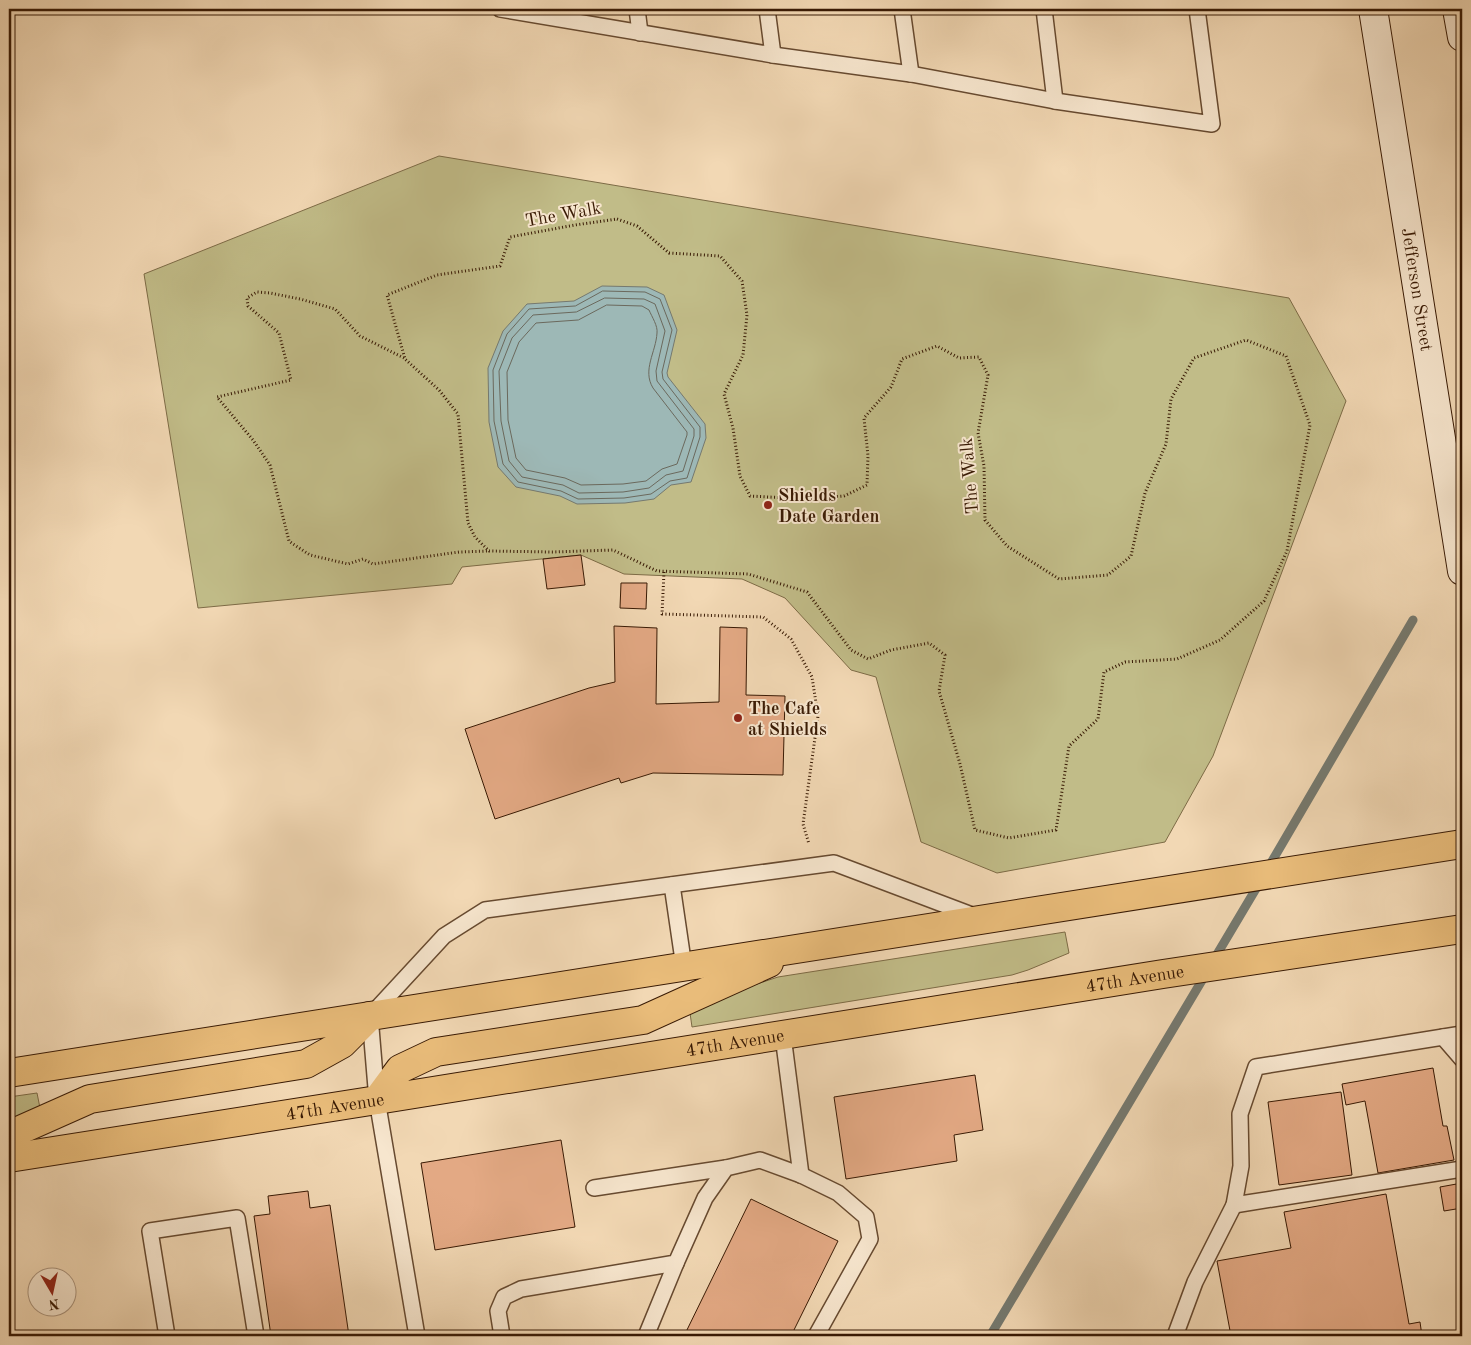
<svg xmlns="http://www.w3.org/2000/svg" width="1471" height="1345" viewBox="0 0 1471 1345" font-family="'Old Standard TT',serif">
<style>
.green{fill:#c1bc88;stroke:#7d6b46}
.water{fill:#9db8b6;stroke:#75796f}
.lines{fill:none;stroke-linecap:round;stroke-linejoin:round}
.shore{stroke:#6b695d;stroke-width:1}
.stream{stroke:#75796f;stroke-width:9}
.building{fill:#e3a984;stroke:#391a04}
.service-casing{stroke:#674a30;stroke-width:18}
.secondary-casing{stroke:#391a04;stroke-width:30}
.primary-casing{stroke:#391a04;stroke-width:30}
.path{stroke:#391a04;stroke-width:3;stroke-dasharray:1 2.5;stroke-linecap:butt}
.service{stroke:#f7e6ce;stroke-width:15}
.secondary{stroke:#f7e6ce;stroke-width:28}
.primary{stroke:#e9bc7a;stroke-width:28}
.poi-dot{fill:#8f2418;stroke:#f7e6ce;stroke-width:2}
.labels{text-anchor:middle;stroke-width:4;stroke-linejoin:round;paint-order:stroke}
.street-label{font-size:18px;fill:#391a04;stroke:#f7e6ce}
.poi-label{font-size:18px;font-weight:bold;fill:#391a04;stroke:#f7e6ce;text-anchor:start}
</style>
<rect width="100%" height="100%" fill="#f2d8b4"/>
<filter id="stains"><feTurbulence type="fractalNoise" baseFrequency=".004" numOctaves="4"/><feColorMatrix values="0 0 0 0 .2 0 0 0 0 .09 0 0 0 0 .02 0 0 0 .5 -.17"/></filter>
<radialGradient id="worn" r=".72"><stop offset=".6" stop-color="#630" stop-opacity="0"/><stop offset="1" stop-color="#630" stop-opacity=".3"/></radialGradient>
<!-- green -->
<g class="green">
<polygon points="439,156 1289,298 1346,401 1213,756 1165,842 997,873 921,842 876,677 851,670 785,598 742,579 624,574 581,555 462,567 452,584 198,608 144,274"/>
<polygon points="1065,932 1069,953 1028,970 1012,975 692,1027 690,1013 748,987 778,977"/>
<polygon points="37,1093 40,1108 9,1121 9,1097"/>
</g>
<!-- water -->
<polygon class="water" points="602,286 647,287 664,295 677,330 667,373 668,377 705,424 706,438 691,482 671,485 654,499 625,503 577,504 560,496 516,487 498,467 489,422 488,368 503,331 527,304 574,301"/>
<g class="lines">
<!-- shore -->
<g class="shore">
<polygon points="603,291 645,292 660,299 672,330 662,372 663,379 700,427 700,437 687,478 670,481 651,494 624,498 578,499 561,491 518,482 503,464 494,421 493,370 507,334 529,309 575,306"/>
<polygon points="605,298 644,299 655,304 665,331 656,371 657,381 694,429 694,436 683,471 666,475 649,488 623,492 579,493 563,485 522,477 509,461 501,421 499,371 512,338 533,315 576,312"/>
<path d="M607,305L642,306L649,310C652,317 658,326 657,333C656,352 642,370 653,388L687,432V435L677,464L662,469L646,481L623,484L581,485L565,478L526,470L516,458L508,420L507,372L519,342L536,323L578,320Z"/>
</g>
<!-- stream -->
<g class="stream">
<polyline points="1268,868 1413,620"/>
<polyline points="1213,961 1260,882"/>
<polyline points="990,1336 1207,972"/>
</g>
</g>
<!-- building -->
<g class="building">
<polygon points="581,555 585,585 547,589 543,559"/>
<polygon points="621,583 647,583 646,609 620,608"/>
<polygon points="614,626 657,628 656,704 719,702 720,627 747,628 746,695 785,696 783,775 653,773 621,783 619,778 495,819 465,729 589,688 615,682"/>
<polygon points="1433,1068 1443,1126 1447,1126 1454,1160 1378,1173 1365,1101 1346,1105 1342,1084"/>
<polygon points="975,1075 983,1130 954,1135 957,1161 846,1179 834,1097"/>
<polygon points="1341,1092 1352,1175 1279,1185 1268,1102"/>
<polygon points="561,1140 575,1227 435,1250 421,1163"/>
<polygon points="1462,1183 1462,1208 1444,1211 1440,1187"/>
<polygon points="308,1191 310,1208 330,1205 349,1336 271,1336 254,1216 270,1214 268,1196"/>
<polygon points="1386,1194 1409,1324 1420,1322 1422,1336 1231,1336 1217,1261 1291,1248 1284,1212"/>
<polygon points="751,1199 838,1241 791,1336 684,1336"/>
</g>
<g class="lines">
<defs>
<g id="service">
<polyline points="500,9 773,55 911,74 1055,101 1212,124 1197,9"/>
<polyline points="637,9 640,33"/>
<polyline points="767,9 773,55"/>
<polyline points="902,9 911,74"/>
<polyline points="1044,9 1055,101"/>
<polyline points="672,885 684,967"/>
<polyline points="783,1036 801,1175"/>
<polyline points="1443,1037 1462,1059"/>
<polyline points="594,1188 726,1168"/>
<polyline points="1234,1205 1462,1169"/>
<polyline points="167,1336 150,1231 237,1218 256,1336"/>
<polyline points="417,1336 377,1100 370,1016 444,936 485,910 834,863 977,917"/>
<polyline points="502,1336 498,1311 504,1297 521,1289 676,1263 705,1198 726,1168 760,1160 801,1175 838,1193 866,1217 870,1239 816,1336"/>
<polyline points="646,1336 676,1263"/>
<polyline points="1175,1336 1195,1282 1234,1205 1241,1166 1240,1114 1256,1067 1462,1034"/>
</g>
<g id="secondary">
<path id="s1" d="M1373,9L1462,571"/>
<polyline points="1457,9 1462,37"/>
</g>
<g id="primary">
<polyline points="9,1073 1462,844"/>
<polyline points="377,1100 400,1069 436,1052 643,1020 769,963"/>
<polyline points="9,1135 90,1099 306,1064 342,1044 370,1016"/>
<path id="s2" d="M9,1158L377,1100L1163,974L1462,929"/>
</g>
</defs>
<!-- service casing -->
<use href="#service" class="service-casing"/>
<!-- secondary casing -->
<use href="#secondary" class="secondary-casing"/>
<!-- primary casing -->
<use href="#primary" class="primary-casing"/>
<!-- path -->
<g class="path">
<polygon points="617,219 637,226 669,253 720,256 742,281 747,315 743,355 724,394 733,428 740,476 750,496 807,499 844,496 867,485 868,456 864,418 891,387 902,359 937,346 959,358 979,357 988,375 978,433 984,466 985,520 1007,546 1059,579 1108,575 1131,556 1145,493 1166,444 1171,399 1194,358 1246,340 1286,356 1310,425 1287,551 1264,601 1220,640 1177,659 1125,662 1104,672 1098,719 1069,746 1056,830 1009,838 975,830 960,764 939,691 945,655 929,643 891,650 868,659 851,650 807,592 748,574 657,571 613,550 552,552 489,551 475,537 468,523 458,414 439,390 405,359 387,295 437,275 500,266 510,237 575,225"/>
<polyline points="404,358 360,336 335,309 300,299 270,293 257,292 247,298 248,306 279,333 291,380 217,397 253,440 270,465 289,541 293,544 310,555 348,564 363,559 373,564 459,552 489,551"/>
<polyline points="664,572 662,614 763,617 791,639 812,677 818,716 803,824 809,844"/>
</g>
<!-- service -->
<use href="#service" class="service"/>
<!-- secondary -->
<use href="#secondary" class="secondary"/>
<!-- primary -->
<use href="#primary" class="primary"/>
</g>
<!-- markers -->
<g class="poi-dot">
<circle cx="768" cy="505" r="5"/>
<circle cx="738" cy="718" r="5"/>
</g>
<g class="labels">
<!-- street labels -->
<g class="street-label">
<text transform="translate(563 214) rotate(-10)" y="6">The Walk</text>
<text dy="6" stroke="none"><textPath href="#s1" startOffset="284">Jefferson Street</textPath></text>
<text transform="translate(969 476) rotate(-95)" y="6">The Walk</text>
<text dy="6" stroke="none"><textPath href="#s2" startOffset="1140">47th Avenue</textPath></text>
<text dy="6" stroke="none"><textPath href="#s2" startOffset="735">47th Avenue</textPath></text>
<text dy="6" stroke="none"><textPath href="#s2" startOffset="330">47th Avenue</textPath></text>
</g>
<!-- poi labels -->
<g class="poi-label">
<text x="778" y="501">Shields<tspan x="778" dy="21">Date Garden</tspan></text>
<text x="748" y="714">The Cafe<tspan x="748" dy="21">at Shields</tspan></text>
</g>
</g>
<!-- margin -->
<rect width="1471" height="1345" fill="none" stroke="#f2d8b4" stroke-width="30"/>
<rect x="10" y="10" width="1451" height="1325" fill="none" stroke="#391a04" stroke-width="2.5"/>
<rect x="15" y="15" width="1441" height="1315" fill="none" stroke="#391a04"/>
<!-- north arrow -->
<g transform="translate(52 1292) rotate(171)"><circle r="24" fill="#f7e6ce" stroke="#ab947d"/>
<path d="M0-4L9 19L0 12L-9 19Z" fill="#8f2418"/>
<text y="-8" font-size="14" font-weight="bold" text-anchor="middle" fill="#391a04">N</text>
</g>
<rect width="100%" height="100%" filter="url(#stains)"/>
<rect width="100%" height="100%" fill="url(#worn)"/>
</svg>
